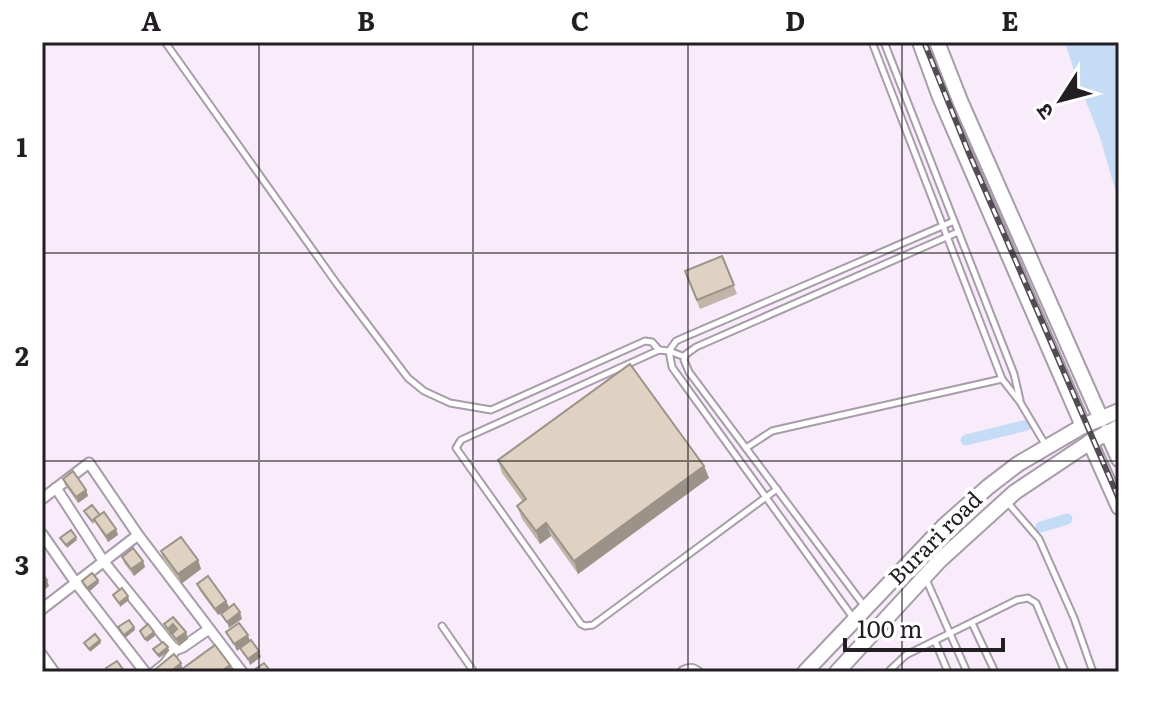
<svg xmlns="http://www.w3.org/2000/svg" width="1161" height="714" viewBox="0 0 1161 714" font-family="Literata,'Noto Sans Devanagari',serif">
<style>
.water{fill:#c4dcf6}
.lines{fill:none;stroke-linecap:round;stroke-linejoin:round}
.canal{stroke:#c4dcf6;stroke-width:11}
.lane-casing{stroke:#a89cab;stroke-width:9}
.street-casing{stroke:#a89cab;stroke-width:13}
.secondary-casing{stroke:#a89cab;stroke-width:18}
.lane{stroke:#fff;stroke-width:5}
.street{stroke:#fff;stroke-width:9}
.secondary{stroke:#fff;stroke-width:14}
.rail-casing{stroke:#524c53;stroke-width:6}
.rail{stroke:#fff;stroke-width:3;stroke-dasharray:9;stroke-linecap:butt}
.wall{fill:#c0b5a8}
.shaded-wall{fill:#9c9388}
.building{fill:#dfd2c3;stroke:#9c9388;stroke-width:2}
.grid{fill:none;stroke:#221e23;stroke-width:2;stroke-opacity:0.55}
.labels{text-anchor:middle;stroke-width:8;stroke-linejoin:round;paint-order:stroke}
.street-label{font-size:22px;fill:#221e23;stroke:#fff}
.neatline{fill:none;stroke:#221e23;stroke-width:3}
.grid-label{font-size:26px;text-anchor:middle;font-weight:bold;fill:#221e23}
</style>
<rect width="100%" height="100%" fill="#f8ecfb"/>
<!-- water -->
<polygon class="water" points="1065,42 1119,42 1119,203 1099,134 1076,77"/>
<g class="lines">
<!-- canal -->
<g class="canal">
<polyline points="966,440 1027,425"/>
<polyline points="1041,527 1067,519"/>
</g>
<defs>
<g id="lane">
<polyline points="165,42 337,284 408,378 424,391 450,403 491,410 645,341 652,342 659,350"/>
<polyline points="872,42 1002,379 1020,402 1045,444"/>
<polyline points="884,42 1014,374 1020,400"/>
<polyline points="685,357 669,351 659,350 461,440 456,448 581,624 585,626 593,625 777,489"/>
<polyline points="746,448 772,431 785,428 1002,379"/>
<polyline points="1008,503 1039,539 1074,618 1093,672"/>
<polyline points="925,577 967,672"/>
<polyline points="865,607 689,372 684,360 685,355 696,347 958,232"/>
<polyline points="854,619 679,377 672,367 669,351 676,341 685,337 954,221"/>
<polyline points="972,623 995,672"/>
<polyline points="442,626 474,672"/>
<polyline points="935,641 948,672"/>
<path d="M682,670C689,666 694,666 700,672"/>
<polyline points="890,672 890,670 906,655 1017,600 1028,598 1036,603 1065,672"/>
</g>
<g id="street">
<polyline points="56,488 104,562 175,650"/>
<polyline points="42,499 89,463 138,535 242,672"/>
<polyline points="42,534 76,583 145,672"/>
<polyline points="42,609 138,535"/>
<polyline points="42,655 54,672"/>
<polyline points="155,672 165,664 175,650 183,647 209,629"/>
</g>
<g id="secondary">
<polyline points="920,42 940,97 1083,426"/>
<polyline points="937,42 961,103 1101,419"/>
<polyline points="1107,432 1119,459"/>
<polyline points="1090,442 1119,507"/>
<polyline points="805,672 944,526 988,487 1018,464 1083,426 1119,411"/>
<polyline points="837,672 940,560 1015,492 1090,442 1119,427"/>
</g>
</defs>
<!-- lane casing -->
<use href="#lane" class="lane-casing"/>
<!-- street casing -->
<use href="#street" class="street-casing"/>
<!-- secondary casing -->
<use href="#secondary" class="secondary-casing"/>
<!-- lane -->
<use href="#lane" class="lane"/>
<!-- street -->
<use href="#street" class="street"/>
<!-- secondary -->
<use href="#secondary" class="secondary"/>
<defs>
<polyline id="rail" points="924,42 968,151 1119,499"/>
</defs>
<!-- rail casing -->
<use href="#rail" class="rail-casing"/>
<!-- rail -->
<use href="#rail" class="rail"/>
</g>
<!-- wall -->
<g class="wall">
<polygon points="722,256 737,294 700,309 685,271"/>
<polygon points="498,460 704,466 709,478 578,574 551,536 540,544 522,519 517,506 523,502 502,473"/>
<polygon points="63,479 86,490 88,496 78,503 65,485"/>
<polygon points="84,511 100,516 118,535 108,542 95,522 93,524"/>
<polygon points="161,551 198,560 201,569 181,584 164,561"/>
<polygon points="122,557 143,561 145,567 134,576 124,563"/>
<polygon points="197,584 226,601 229,607 218,615 200,591"/>
<polygon points="173,617 188,639 179,646 174,640 172,634 170,635 166,630 164,624"/>
</g>
<!-- shaded-wall -->
<g class="shaded-wall">
<polygon points="704,466 709,478 578,574 574,561"/>
<polygon points="86,490 88,496 78,503 76,497"/>
<polygon points="546,523 551,536 540,544 536,531"/>
<polygon points="116,529 118,535 108,542 106,536"/>
<polygon points="76,537 77,540 67,548 66,545"/>
<polygon points="198,560 201,569 181,584 178,574"/>
<polygon points="143,561 145,567 134,576 131,569"/>
<polygon points="47,580 49,586 42,592 42,583"/>
<polygon points="98,580 99,583 89,592 87,588"/>
<polygon points="128,596 129,600 120,607 119,603"/>
<polygon points="226,601 229,607 218,615 215,609"/>
<polygon points="240,612 242,619 229,628 227,622"/>
<polygon points="173,624 176,631 170,635 168,629"/>
<polygon points="134,627 135,630 125,638 124,635"/>
<polygon points="154,632 155,636 147,642 145,639"/>
<polygon points="186,632 188,639 179,646 176,639"/>
<polygon points="248,635 250,641 237,651 234,644"/>
<polygon points="100,640 101,643 90,652 89,649"/>
<polygon points="168,647 169,651 159,658 158,655"/>
<polygon points="259,651 261,657 250,665 248,659"/>
<polygon points="181,663 183,670 180,672 170,672"/>
<polygon points="230,665 232,672 220,672"/>
</g>
<!-- building -->
<g class="building">
<polygon points="722,256 734,285 697,300 685,271"/>
<polygon points="630,364 704,466 574,561 546,523 536,531 517,506 526,499 498,460"/>
<polygon points="73,471 86,490 76,497 63,479"/>
<polygon points="92,505 100,515 92,521 84,511"/>
<polygon points="104,512 116,529 106,536 94,519"/>
<polygon points="71,530 76,537 66,545 60,538"/>
<polygon points="181,537 198,560 178,574 161,551"/>
<polygon points="133,548 143,561 131,569 122,557"/>
<polygon points="92,573 98,580 87,588 82,581"/>
<polygon points="42,574 47,580 42,583"/>
<polygon points="208,576 226,601 215,609 197,584"/>
<polygon points="122,588 128,596 119,603 113,595"/>
<polygon points="234,604 240,612 227,622 221,614"/>
<polygon points="173,617 186,632 176,639 172,634 177,629 173,624 168,629 164,624"/>
<polygon points="129,620 134,627 124,635 118,627"/>
<polygon points="239,623 248,635 234,644 226,632"/>
<polygon points="148,624 154,632 145,639 140,631"/>
<polygon points="95,634 100,640 89,649 84,643"/>
<polygon points="251,640 259,651 248,659 240,648"/>
<polygon points="163,642 168,647 158,655 153,649"/>
<polygon points="215,645 230,665 220,672 178,672"/>
<polygon points="174,654 181,663 170,672 154,672 153,671"/>
<polygon points="117,661 125,672 109,672 106,668"/>
<polygon points="264,663 271,672 255,672 254,670"/>
</g>
<!-- grid -->
<path class="grid" d="M259,42V672M473,42V672M688,42V672M902,42V672M42,253H1119M42,461H1119"/>
<g class="labels">
<!-- street labels -->
<g class="street-label">
<text transform="translate(935 538) rotate(-45)" y="8">Burari road</text>
</g>
</g>
<!-- border -->
<rect width="1161" height="714" fill="none" stroke="#ffffff" stroke-width="88"/>
<!-- north arrow -->
<g transform="translate(1061 100) rotate(234)" stroke="#ffffff" stroke-width="6" paint-order="stroke">
<path d="M0-6L14 30L0 20L-14 30Z" fill="#221e23"/>
<text y="-12" font-size="22" font-weight="bold" text-anchor="middle" fill="#221e23">उ</text>
</g>
<!-- scale -->
<path d="M845 638v12h158v-12" fill="none" stroke="#221e23" stroke-width="4"/>
<text x="857" y="638" font-size="24" fill="#221e23" stroke="#ffffff" stroke-width="6" paint-order="stroke">100 m</text>
<rect x="44" y="44" width="1073" height="626" class="neatline"/>
<g class="grid-label">
<text x="151" y="31">A</text>
<text x="366" y="31">B</text>
<text x="580" y="31">C</text>
<text x="795" y="31">D</text>
<text x="1010" y="31">E</text>
<text x="22" y="157">1</text>
<text x="22" y="366">2</text>
<text x="22" y="575">3</text>
</g>
</svg>
